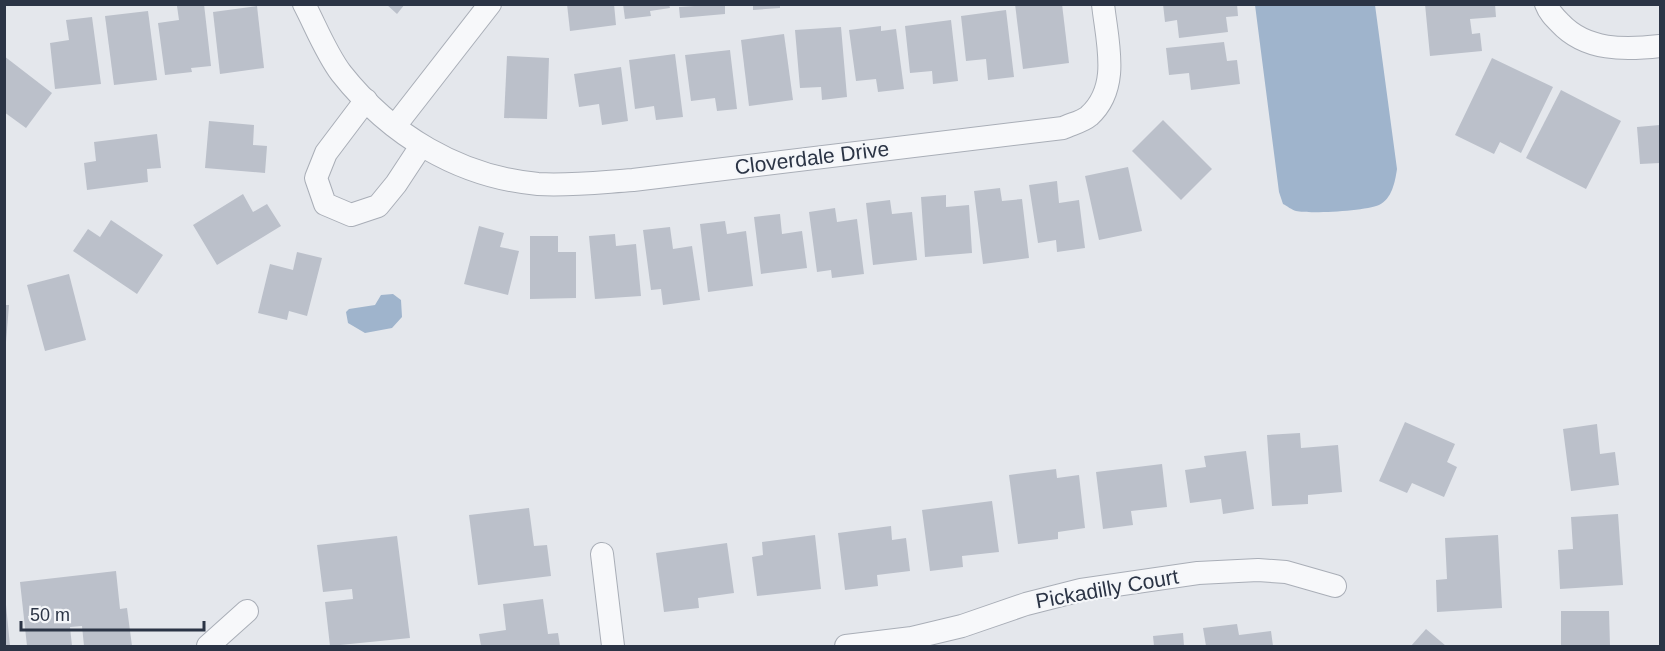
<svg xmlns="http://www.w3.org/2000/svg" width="1665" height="651" viewBox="0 0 1665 651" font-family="Arial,sans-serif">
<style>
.water{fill:#9fb4cc}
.building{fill:#bbc0ca}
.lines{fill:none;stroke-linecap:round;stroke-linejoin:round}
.minor-casing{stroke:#a9aeb7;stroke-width:24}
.minor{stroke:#f7f8fa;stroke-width:22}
.labels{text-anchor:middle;stroke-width:4.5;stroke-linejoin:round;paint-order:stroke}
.street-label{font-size:21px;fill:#2b3445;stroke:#f4f6f9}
</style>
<rect width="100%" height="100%" fill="#e4e7ec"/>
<!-- water -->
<g class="water">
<path d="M1255,5H1375L1397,169C1395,182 1392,199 1379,205C1366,211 1310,214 1296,211C1292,210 1287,206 1283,204L1279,192Z"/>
<polygon points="393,294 401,300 402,317 392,328 365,333 348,323 346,312 349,309 375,305 381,295"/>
</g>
<!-- building -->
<g class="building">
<polygon points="187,4 204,4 211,66 191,68 192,72 165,75 158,23 179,20 177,6"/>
<polygon points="386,4 405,4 397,14"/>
<polygon points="567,4 614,4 616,25 570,31"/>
<polygon points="623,4 669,4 670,8 650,11 651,16 625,19"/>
<polygon points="725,4 725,14 680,18 679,7"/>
<polygon points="753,4 780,4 780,8 753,10"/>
<polygon points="1015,4 1062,4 1069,63 1023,69"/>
<polygon points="1163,4 1237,4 1238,16 1226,17 1228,32 1179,38 1177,20 1165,22"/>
<polygon points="1425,4 1495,4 1496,17 1470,19 1472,34 1480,33 1482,51 1430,56"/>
<polygon points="257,6 264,68 220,74 213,12"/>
<polygon points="1006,10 1014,77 988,80 986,59 966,61 961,16"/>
<polygon points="148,11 157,80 114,85 105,16"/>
<polygon points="92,17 101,84 55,89 50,43 69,40 66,20"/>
<polygon points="951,20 958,81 933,84 932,71 910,73 905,26"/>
<polygon points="881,26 881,31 896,29 904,89 878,92 876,79 856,81 849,30"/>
<polygon points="841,27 847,97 822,100 821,87 800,88 795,30"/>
<polygon points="784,34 793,100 749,106 741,40"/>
<polygon points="1224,42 1227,61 1237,60 1240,84 1191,90 1189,73 1169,75 1166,48"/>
<polygon points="730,50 737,109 717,111 715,98 691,101 685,55"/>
<polygon points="675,54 683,117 656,120 654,106 635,109 629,60"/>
<polygon points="4,56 52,93 26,128 4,112"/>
<polygon points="507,56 549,58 547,119 504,118"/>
<polygon points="1492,58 1553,87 1521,153 1500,142 1494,154 1455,135"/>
<polygon points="621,67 628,121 602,125 599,104 579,107 574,74"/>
<polygon points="1561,90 1621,121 1586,189 1526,158"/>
<polygon points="1163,120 1212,169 1181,200 1132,151"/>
<polygon points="209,121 254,125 253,145 267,146 265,173 205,168"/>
<polygon points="1660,125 1660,163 1640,164 1637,127"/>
<polygon points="157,134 161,168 147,169 148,182 87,190 84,163 96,161 94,142"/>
<polygon points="1128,167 1142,231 1099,240 1085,176"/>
<polygon points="1057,181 1059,203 1079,200 1085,248 1057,252 1056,240 1038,243 1029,185"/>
<polygon points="1000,188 1002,201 1022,199 1029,258 983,264 974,191"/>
<polygon points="243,194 253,212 267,204 281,226 217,265 193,225"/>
<polygon points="946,195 946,207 969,205 972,253 925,257 921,197"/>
<polygon points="890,200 892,214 912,212 917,260 873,265 866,203"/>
<polygon points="835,208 837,222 857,219 864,274 832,278 831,270 817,272 809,212"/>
<polygon points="780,214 782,234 802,231 807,268 761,274 754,217"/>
<polygon points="111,220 163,255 137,294 73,251 88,229 100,237"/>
<polygon points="725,221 727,234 746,231 753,286 708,292 700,224"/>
<polygon points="479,226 504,233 500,247 519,251 508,295 464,284"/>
<polygon points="670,227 673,249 692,246 700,300 663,305 661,289 651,290 643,230"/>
<polygon points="615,234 616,246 636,244 641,296 595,299 589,236"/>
<polygon points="530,236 558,236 558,252 576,252 576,298 530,299"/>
<polygon points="297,252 322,258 307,316 289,311 287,320 258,313 270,264 293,270"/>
<polygon points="69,274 86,340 45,351 27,285"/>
<polygon points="4,305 9,305 6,342 4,342"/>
<polygon points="1405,422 1455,444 1447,462 1457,467 1444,497 1412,483 1407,493 1379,481"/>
<polygon points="1597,424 1600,454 1615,452 1619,485 1571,491 1563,429"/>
<polygon points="1300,433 1301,448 1338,445 1342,492 1308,495 1308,504 1272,506 1267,435"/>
<polygon points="1246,451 1254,509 1223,514 1221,499 1190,503 1185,470 1206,467 1204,456"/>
<polygon points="1162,464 1167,507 1131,511 1133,525 1103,529 1096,472"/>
<polygon points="1056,469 1057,478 1079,475 1085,528 1058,532 1058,539 1018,544 1009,475"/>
<polygon points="992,501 999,552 962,556 963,567 930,571 922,510"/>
<polygon points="529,508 534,546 547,545 551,576 478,585 469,515"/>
<polygon points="1618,514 1623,585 1560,589 1558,550 1573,549 1571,517"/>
<polygon points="891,526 892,540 906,538 910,571 877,575 878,586 845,590 838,533"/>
<polygon points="815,535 821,589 757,596 752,557 763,555 762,542"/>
<polygon points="1498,535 1502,608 1437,612 1436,580 1447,579 1445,538"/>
<polygon points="397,536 410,638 330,646 325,602 353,599 352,589 323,592 317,545"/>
<polygon points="727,543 734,593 698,598 699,608 664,612 656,553"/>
<polygon points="116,571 120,609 127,608 132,646 84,646 82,626 70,627 72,646 27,646 20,582"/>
<polygon points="543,599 548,634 558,633 560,646 481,646 479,634 506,630 503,604"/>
<polygon points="4,605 6,605 10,646 4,646"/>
<polygon points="1561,611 1609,611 1610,646 1561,646"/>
<polygon points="1237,624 1239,635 1271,631 1273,646 1206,646 1203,628"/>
<polygon points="1426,629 1446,646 1411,646"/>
<polygon points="1183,633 1184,646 1154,646 1153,636"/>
</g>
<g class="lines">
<defs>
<g id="minor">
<path d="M304,4C316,27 326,53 341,73C390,135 459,177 538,184C570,186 602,182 633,180L1063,128C1071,124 1082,122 1089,116C1121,87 1107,42 1103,4"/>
<path d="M1546,4C1549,12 1554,17 1560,23C1586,51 1625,50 1660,46"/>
<polyline points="366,100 326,153 316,178 325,204 351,215 378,206 396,184 421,146"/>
<polyline points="395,126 490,4"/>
<polyline points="602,554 613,646"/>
<polyline points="208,646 247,611"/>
<polyline points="846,646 912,638 962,626 1026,604 1081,590 1198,573 1258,570 1286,572 1335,586"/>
</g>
</defs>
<!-- minor casing -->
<use href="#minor" class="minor-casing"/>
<!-- minor -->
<use href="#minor" class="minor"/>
</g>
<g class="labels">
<!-- street labels -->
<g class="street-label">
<text transform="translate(812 158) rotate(-7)" y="7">Cloverdale Drive</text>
<text transform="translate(1107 589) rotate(-10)" y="7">Pickadilly Court</text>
</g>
</g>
<!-- border -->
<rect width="1665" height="651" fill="none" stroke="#2b3445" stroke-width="12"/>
<!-- scale -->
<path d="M21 621v9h183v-9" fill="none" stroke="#2b3445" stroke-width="3"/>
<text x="30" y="621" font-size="18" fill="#2b3445" stroke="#f4f6f9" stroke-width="4.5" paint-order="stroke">50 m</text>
</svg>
